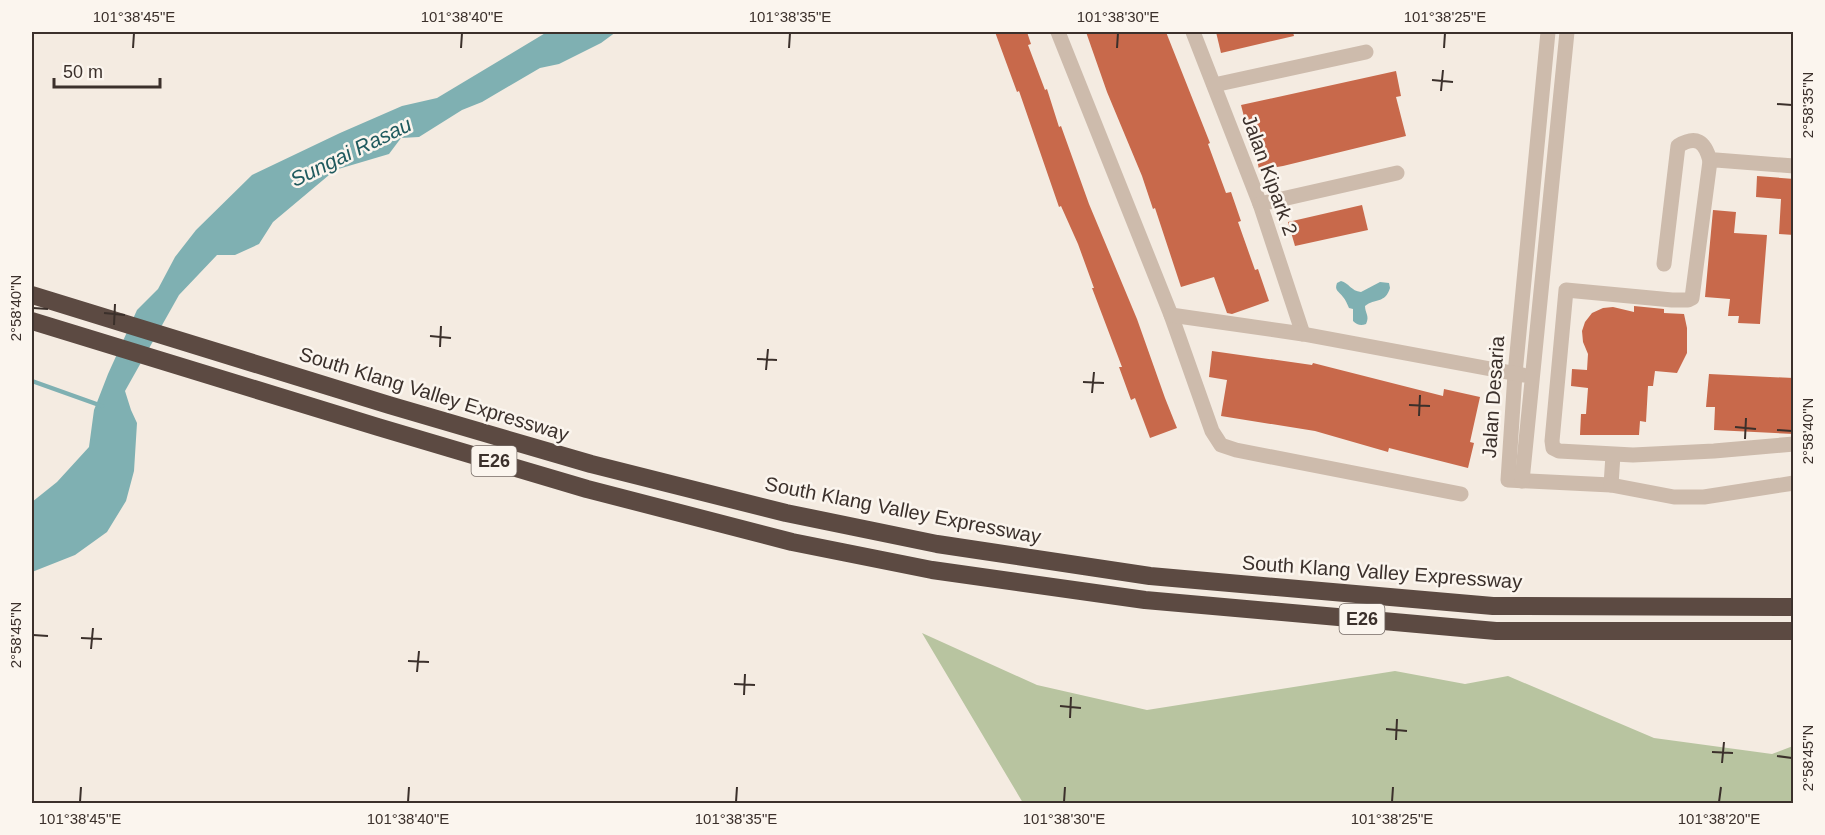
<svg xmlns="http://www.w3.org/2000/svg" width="1825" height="835" viewBox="0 0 1825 835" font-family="Arial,sans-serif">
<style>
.green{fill:#b8c4a0}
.water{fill:#7fb0b2}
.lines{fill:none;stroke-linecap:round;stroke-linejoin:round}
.stream{stroke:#7fb0b2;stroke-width:4.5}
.building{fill:#c8694b}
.minor{stroke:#cdbbac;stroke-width:15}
.highway{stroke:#5c4a42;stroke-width:18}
.ticks{fill:none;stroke:#3b302b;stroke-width:2}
.labels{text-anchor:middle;stroke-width:5;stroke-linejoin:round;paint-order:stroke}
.shield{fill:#fbf5ee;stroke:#756b66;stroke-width:1.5}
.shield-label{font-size:18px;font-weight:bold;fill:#3b302b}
.street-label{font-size:20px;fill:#3b302b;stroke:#fbf5ee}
.water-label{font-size:21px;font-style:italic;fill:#1f5a5e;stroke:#fbf5ee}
.neatline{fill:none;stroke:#3b302b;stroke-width:2}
.ticks-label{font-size:15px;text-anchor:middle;fill:#3b302b}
</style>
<rect width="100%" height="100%" fill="#f4ebe1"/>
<!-- green -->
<polygon class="green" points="922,633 1037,685 1147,710 1395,671 1465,684 1508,676 1654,738 1772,754 1793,746 1793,803 1023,803"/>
<!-- water -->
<g class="water">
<polygon points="547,32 616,32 601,43 559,64 540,68 482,102 462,110 419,137 401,138 389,154 335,170 273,222 259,244 235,255 217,255 179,295 125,391 131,410 137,423 134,471 126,501 107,532 75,555 32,572 32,502 57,482 89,447 94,410 108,374 137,310 158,289 175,257 196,230 252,175 340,133 402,106 437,98"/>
<path d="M1341,281C1349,283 1351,291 1361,292L1380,282L1389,283L1390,288C1385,304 1375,298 1365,306C1365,313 1370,316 1366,324C1361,326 1357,325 1353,321V309L1349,308C1347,304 1346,300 1343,297C1339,291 1334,291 1337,283Z"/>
</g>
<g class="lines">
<!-- stream -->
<polyline class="stream" points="32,381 102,406"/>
</g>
<!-- building -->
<g class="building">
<polygon points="995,32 1027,32 1031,44 1028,45 1045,90 1047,89 1059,127 1061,126 1089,204 1137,319 1165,398 1177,428 1150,438 1135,398 1131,400 1119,367 1122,367 1092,288 1094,288 1078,244 1061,206 1059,207 1019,91 1017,92"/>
<polygon points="1086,32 1166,32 1210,143 1208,144 1226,193 1231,192 1241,221 1238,222 1255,270 1258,269 1269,301 1232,314 1227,313 1214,277 1181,287 1155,208 1153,209 1142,176 1107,92"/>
<polygon points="1216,32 1293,32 1294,36 1221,53"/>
<polygon points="1396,71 1401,96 1396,97 1406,136 1283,166 1259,170 1253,135 1249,136 1241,105"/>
<polygon points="1757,176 1794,179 1794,235 1779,234 1781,199 1756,197"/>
<polygon points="1362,205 1368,230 1295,246 1288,222"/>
<polygon points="1713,210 1736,212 1734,233 1767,235 1760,324 1738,323 1739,316 1728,316 1730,299 1705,297"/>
<polygon points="1634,306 1664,309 1664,313 1684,314 1687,328 1687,353 1677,373 1655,371 1653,386 1648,386 1646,422 1640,421 1639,435 1580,435 1581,414 1586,414 1588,388 1571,386 1572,369 1587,370 1588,354 1583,342 1582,331 1585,322 1592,313 1603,308 1613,307 1634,312"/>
<polygon points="1212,351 1312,365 1313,363 1443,396 1444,389 1480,397 1470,442 1474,443 1468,468 1389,448 1388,452 1315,431 1221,416 1227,380 1209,377"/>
<polygon points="1709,374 1793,378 1794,434 1714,430 1715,407 1706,407"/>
</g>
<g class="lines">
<!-- minor -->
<g class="minor">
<polyline points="1058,32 1171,315 1212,431 1221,445 1236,450 1461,494"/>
<polyline points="1193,32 1260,204 1303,334"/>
<polyline points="1548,32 1515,374 1508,480 1611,485 1613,455"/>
<polyline points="1214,85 1366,52"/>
<polyline points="1794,166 1716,160 1710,161 1692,298 1688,300 1672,300 1566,290 1552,441 1553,448 1559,451 1633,455 1714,451 1794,444"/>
<polyline points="1260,204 1397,173"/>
<path d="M1664,264L1678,146C1696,135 1705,141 1710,161"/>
<polyline points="1171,315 1303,334 1523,375"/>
<polyline points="1522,481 1567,32"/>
<polyline points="1611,485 1674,497 1704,497 1794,483"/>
</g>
<!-- highway -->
<g class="highway">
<polyline points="32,295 389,405 591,464 786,513 937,544 1150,576 1493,606 1794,607"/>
<polyline points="32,321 378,427 587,489 792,542 932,570 1145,600 1496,631 1794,631"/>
</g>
</g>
<!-- ticks -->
<path class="ticks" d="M133,48L134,33M461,48L462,33M789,48L790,33M1117,48L1118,33M1444,48L1445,33M1432,80L1453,82M1441,91L1443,70M1777,104L1792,105M33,308L48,309M104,313L125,315M114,325L115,304M430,336L451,338M440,347L441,326M757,359L777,360M766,370L768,349M1083,382L1104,383M1092,393L1094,372M1409,405L1430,406M1419,416L1420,395M1735,427L1756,429M1777,430L1792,431M1745,439L1746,418M33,635L48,636M81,638L102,639M91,649L93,628M408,661L429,662M417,672L419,651M734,684L755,685M744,695L745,674M1060,706L1081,708M1070,718L1071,697M1386,729L1407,731M1396,740L1397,719M1712,752L1733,753M1777,756L1792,758M1722,763L1724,742M80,802L81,787M408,802L409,787M736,802L737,787M1064,802L1065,787M1392,802L1393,787M1719,802L1721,787"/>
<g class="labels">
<!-- shield labels -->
<g class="shield">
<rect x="471.5" y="446" width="45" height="30" rx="4.5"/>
<rect x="1339.5" y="604" width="45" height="30" rx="4.5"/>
</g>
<g class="shield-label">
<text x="494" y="467">E26</text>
<text x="1362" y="625">E26</text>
</g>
<!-- street labels -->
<g class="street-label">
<text transform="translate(1270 175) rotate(70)" y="7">Jalan Kipark 2</text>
<text transform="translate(434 394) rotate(17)" y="7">South Klang Valley Expressway</text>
<text transform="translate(1493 397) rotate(-86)" y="7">Jalan Desaria</text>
<text transform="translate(903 510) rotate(11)" y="7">South Klang Valley Expressway</text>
<text transform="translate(1382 572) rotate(4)" y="7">South Klang Valley Expressway</text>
</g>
<!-- water labels -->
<g class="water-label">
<text transform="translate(351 152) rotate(-26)" y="7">Sungai Rasau</text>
</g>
</g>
<!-- border -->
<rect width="1825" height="835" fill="none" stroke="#fbf5ee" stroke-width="66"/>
<!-- scale -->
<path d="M54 78v9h106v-9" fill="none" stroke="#3b302b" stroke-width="3"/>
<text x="63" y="78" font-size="18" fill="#3b302b" stroke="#fbf5ee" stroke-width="4.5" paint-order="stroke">50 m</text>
<rect x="33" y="33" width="1759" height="769" class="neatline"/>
<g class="ticks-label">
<text x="134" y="22">101°38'45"E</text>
<text x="462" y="22">101°38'40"E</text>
<text x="790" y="22">101°38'35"E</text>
<text x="1118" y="22">101°38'30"E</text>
<text x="1445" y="22">101°38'25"E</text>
<text transform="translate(1808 105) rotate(-90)" y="5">2°58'35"N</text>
<text transform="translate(16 308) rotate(-90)" y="5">2°58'40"N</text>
<text transform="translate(1808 431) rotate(-90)" y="5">2°58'40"N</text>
<text transform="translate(16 635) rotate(-90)" y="5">2°58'45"N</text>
<text transform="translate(1808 758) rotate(-90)" y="5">2°58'45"N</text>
<text x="80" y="824">101°38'45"E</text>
<text x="408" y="824">101°38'40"E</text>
<text x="736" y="824">101°38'35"E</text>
<text x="1064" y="824">101°38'30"E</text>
<text x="1392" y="824">101°38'25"E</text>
<text x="1719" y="824">101°38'20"E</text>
</g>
</svg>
